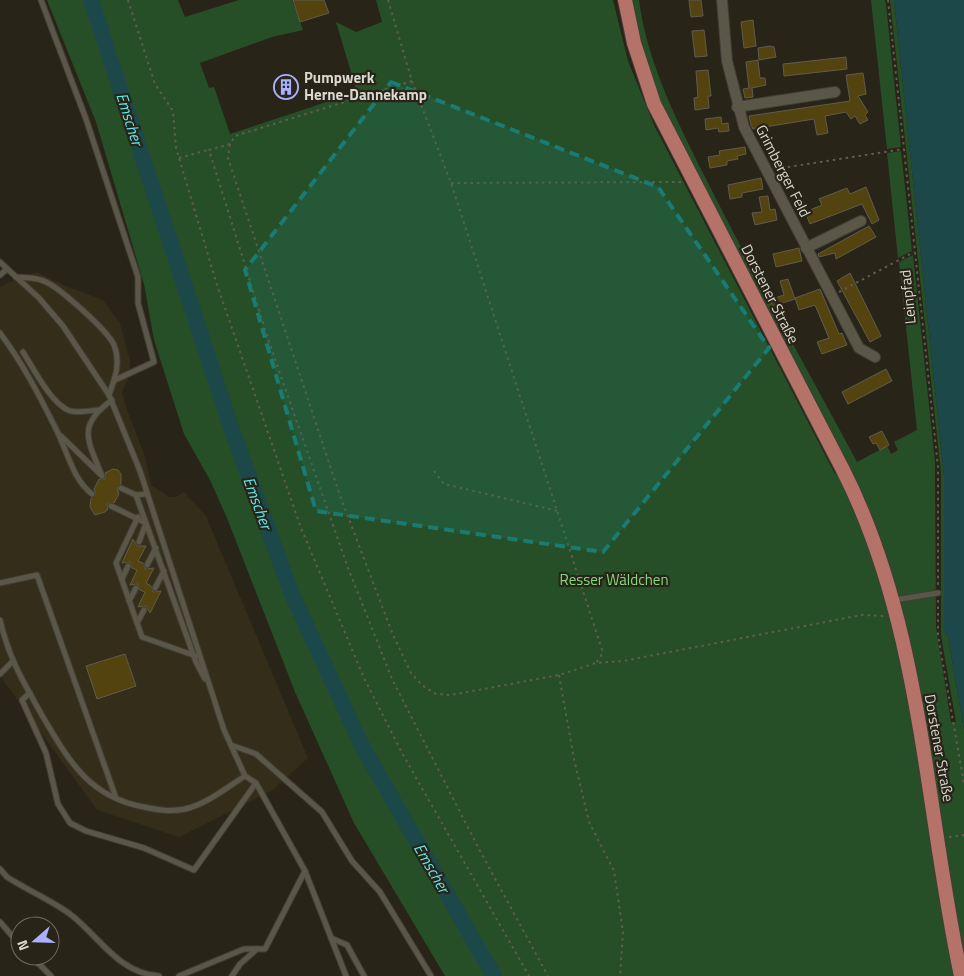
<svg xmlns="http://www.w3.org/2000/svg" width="964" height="976" viewBox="0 0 964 976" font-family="'Titillium Web',sans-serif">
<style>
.built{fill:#332d1a}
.green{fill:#274f27}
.water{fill:#1d4849}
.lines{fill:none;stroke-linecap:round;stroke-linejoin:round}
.river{stroke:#1d4849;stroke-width:16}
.building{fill:#53440f;stroke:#5f5b4d}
.service-casing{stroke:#413e35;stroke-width:7}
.minor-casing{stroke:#413e35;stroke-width:12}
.primary-casing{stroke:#413e35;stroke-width:16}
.path{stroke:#605c51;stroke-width:2;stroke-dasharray:2.5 4;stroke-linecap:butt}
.service{stroke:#5a5648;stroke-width:5}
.minor{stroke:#5a5648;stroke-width:10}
.primary{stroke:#b47269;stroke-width:14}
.marked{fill:#197b73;fill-opacity:0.2;stroke:#197b73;stroke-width:4;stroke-dasharray:10 6;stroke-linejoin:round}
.labels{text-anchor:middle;stroke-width:4.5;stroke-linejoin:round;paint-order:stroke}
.poi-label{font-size:15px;font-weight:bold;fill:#dad8cf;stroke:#282418;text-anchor:start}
.street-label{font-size:15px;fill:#dad8cf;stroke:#282418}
.park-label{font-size:15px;fill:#81d980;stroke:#282418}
.water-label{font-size:16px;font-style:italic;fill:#5de8eb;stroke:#282418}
</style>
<rect width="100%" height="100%" fill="#282418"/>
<!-- built -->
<polygon class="built" points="37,272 63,285 103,300 120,323 130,361 129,376 122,392 127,410 145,456 151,485 170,497 176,497 184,492 206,516 308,758 273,790 179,837 97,810 0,676 0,287 18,278"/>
<!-- green -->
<g class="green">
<path d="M47,0H178L185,17L239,0H292L303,30L272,37L200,63L209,88L214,87L230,134L357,92L336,22L356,32L382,22L376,0H613L628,61L654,125L835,474L847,467L664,111L642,51L633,0H639C647,65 681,129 710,187C757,280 808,371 857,462L887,446L891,454L898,450L894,442L917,430L899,262L913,255L935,462L936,627L951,722H956L941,636V473L890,0H894L944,475V631L948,637L964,730V976H445L354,823L295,692L227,518L210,480L184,434L154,340L144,284L96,122Z"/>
<polygon points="871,0 885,0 886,5 901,147 887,149"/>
<polygon points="901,151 912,251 898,258 887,153"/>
</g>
<!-- water -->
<polygon class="water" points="894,0 964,0 964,730 948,637 944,631 944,475"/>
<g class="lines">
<!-- river -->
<polyline class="river" points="91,0 233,433 291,592 362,746 494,976"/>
</g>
<!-- building -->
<g class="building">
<polygon points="293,0 324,0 329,13 300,22"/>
<polygon points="689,0 701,0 703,16 691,17"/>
<polygon points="753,20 756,46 744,48 741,22"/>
<polygon points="704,30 707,56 695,57 692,31"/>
<polygon points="770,46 774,47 776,57 759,60 758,48"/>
<polygon points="846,57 847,69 784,76 783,64"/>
<polygon points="758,60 760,78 765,78 766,85 752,88 753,97 745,98 743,89 749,88 746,62"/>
<polygon points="708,70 711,96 708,96 709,108 695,110 694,98 698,97 696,71"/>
<polygon points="863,73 866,94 858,96 868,112 865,115 868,120 860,124 855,116 851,119 846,112 825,116 828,133 817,135 814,119 753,129 751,125 749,116 850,101 846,75"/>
<polygon points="292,78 296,90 279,96 275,84"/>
<polygon points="721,117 722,124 728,123 729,131 719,132 718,128 706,130 705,119"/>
<polygon points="745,147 746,154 737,156 738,159 727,161 727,165 710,168 708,157 720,155 719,151"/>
<polygon points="761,178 763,189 742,193 742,197 730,199 728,185"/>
<polygon points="866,187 879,220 872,224 862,204 810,224 805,212 822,205 819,199 847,188 850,194"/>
<polygon points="768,196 770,210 775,209 777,220 755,225 752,213 762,212 759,197"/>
<polygon points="869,226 876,237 836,259 835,253 819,257 818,254"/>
<polygon points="799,248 802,261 776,267 773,254"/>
<polygon points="850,273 881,336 870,342 837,281"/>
<polygon points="788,279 795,299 773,306 769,300 784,295 780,281"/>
<polygon points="820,289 839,334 842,333 847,345 822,354 817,342 829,338 815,305 799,310 795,298"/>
<polygon points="886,369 892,381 848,404 842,392"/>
<polygon points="882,431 889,445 880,450 876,443 873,444 869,437"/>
<polygon points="113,469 118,470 121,474 121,484 117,488 119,494 114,503 107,504 108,509 105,512 95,515 90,507 91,498 96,494 94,489 99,479 105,479 105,473"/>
<polygon points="133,539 137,546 146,546 138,561 143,563 145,569 154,568 146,583 151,586 153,592 161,591 150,613 146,606 138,607 145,592 140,590 138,584 130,585 137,570 132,568 130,562 122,563"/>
<polygon points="125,654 136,686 97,699 86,666"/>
</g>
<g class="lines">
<defs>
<g id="service">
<polyline points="41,0 86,119 138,277 138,303 154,362 115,380"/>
<polyline points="0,262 39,298 63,326 109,395 140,471 224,730 245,776 256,783 305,871 346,976"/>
<polyline points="0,275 7,269"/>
<path d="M16,277C26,278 37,277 46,282C61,289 108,331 114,345C121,363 115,378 109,395"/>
<path d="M0,333C22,362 39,395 55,427C67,449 72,479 92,494"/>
<path d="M23,352C33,368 52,405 70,411C79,413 89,411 98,410"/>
<polyline points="61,436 100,474"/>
<path d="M102,476C88,440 76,426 112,400"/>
<polyline points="121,488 136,495 146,494"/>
<polyline points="136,495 146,523 139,542"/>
<polyline points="111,506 146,523 196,662 205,679"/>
<polyline points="138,517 116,563 142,637 196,656"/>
<polyline points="147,565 156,548"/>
<polyline points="122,579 128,566"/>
<polyline points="0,583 37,575 116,798"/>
<polyline points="155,588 164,571"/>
<polyline points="894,600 938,593"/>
<polyline points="129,601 136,588"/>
<path d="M0,620C9,659 24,683 43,717C69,761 89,797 144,807C158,810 170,812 185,809C207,804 226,788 245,776"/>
<polyline points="137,623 144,610"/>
<polyline points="0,674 12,662"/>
<polyline points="30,693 22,700 46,753 58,804 70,823 86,831 144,848 194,870 256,783"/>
<polyline points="231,745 256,754 322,812 352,861 380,892 431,976"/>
<path d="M0,869L7,877C27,890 51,900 70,914C100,937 118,973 159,976"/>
<polyline points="0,922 20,945"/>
<polyline points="331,938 347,945 364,976"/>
<polyline points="31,956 51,976"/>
<polyline points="179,976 244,949 265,949 305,871"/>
<polyline points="232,976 240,964 257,949"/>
</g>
<g id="minor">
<polyline points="722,0 727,61 744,127 859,348 875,357"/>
<polyline points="737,107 835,92"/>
<polyline points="806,248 861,221"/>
</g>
<path id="primary" d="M625,0L634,43L654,104L843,470C922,626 925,807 961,976"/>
</defs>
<!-- service casing -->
<use href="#service" class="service-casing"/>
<!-- minor casing -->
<use href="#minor" class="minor-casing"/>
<!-- primary casing -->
<use href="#primary" class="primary-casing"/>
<!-- path -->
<g class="path">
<polyline points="128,0 155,84 173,111 176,148 217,285 301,528 364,678 402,753 529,976"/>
<polyline points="388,0 412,81 451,183 583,591 602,650 601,656 596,663"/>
<polyline points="888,0 938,467 938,587"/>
<polyline points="412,81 235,136 230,144 228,158 339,493 393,635 411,673 423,686 436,694 451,695 559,675 596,663 623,661 846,618 862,615 884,616"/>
<polyline points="230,144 209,150 269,342 348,568 392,679 480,851 548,976"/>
<polyline points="179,158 208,150"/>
<polyline points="775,169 904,149"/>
<polyline points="451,183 681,182"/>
<polyline points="839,292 914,252"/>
<polyline points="434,471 444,484 558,511"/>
<polyline points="938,600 938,635 964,784"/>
<polyline points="559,675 574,759 589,822 614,871 623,932 620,976"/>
<polyline points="949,837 964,835"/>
</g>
<!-- service -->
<use href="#service" class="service"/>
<!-- minor -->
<use href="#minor" class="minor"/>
<!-- primary -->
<use href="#primary" class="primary"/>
</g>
<!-- marked area -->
<path class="marked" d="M391,82L658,187L769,348L603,552L316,511L245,270Z"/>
<!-- icons -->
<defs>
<symbol id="building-ring" viewBox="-11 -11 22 22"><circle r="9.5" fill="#282418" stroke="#a9b0fc" stroke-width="1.5"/><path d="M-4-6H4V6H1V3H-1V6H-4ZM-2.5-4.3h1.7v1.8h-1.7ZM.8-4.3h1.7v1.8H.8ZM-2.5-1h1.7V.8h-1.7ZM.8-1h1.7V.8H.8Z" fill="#a9b0fc"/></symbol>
</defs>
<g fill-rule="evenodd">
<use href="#building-ring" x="272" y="73" width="28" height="28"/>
</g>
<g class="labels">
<!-- poi labels -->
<g class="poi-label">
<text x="304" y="83">Pumpwerk<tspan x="304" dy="17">Herne-Dannekamp</tspan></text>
</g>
<!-- street labels -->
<g class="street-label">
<text transform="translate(783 171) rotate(63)" y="5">Grimberger Feld</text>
<text transform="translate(770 294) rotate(63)" y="5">Dorstener Straße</text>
<text transform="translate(908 297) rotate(-96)" y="5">Leinpfad</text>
<text transform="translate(939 748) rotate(80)" y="5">Dorstener Straße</text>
</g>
<!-- park labels -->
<g class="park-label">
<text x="614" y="585">Resser Wäldchen</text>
</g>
<!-- water labels -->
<g class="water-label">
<text transform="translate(130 119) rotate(72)" y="6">Emscher</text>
<text transform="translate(258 503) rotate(70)" y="6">Emscher</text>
<text transform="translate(432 868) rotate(60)" y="6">Emscher</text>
</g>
</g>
<!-- north arrow -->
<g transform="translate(35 941) rotate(250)"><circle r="24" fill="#282418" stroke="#6f6c61"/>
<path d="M0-4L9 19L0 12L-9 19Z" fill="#a9b0fc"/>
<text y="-8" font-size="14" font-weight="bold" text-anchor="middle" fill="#dad8cf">N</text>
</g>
</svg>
